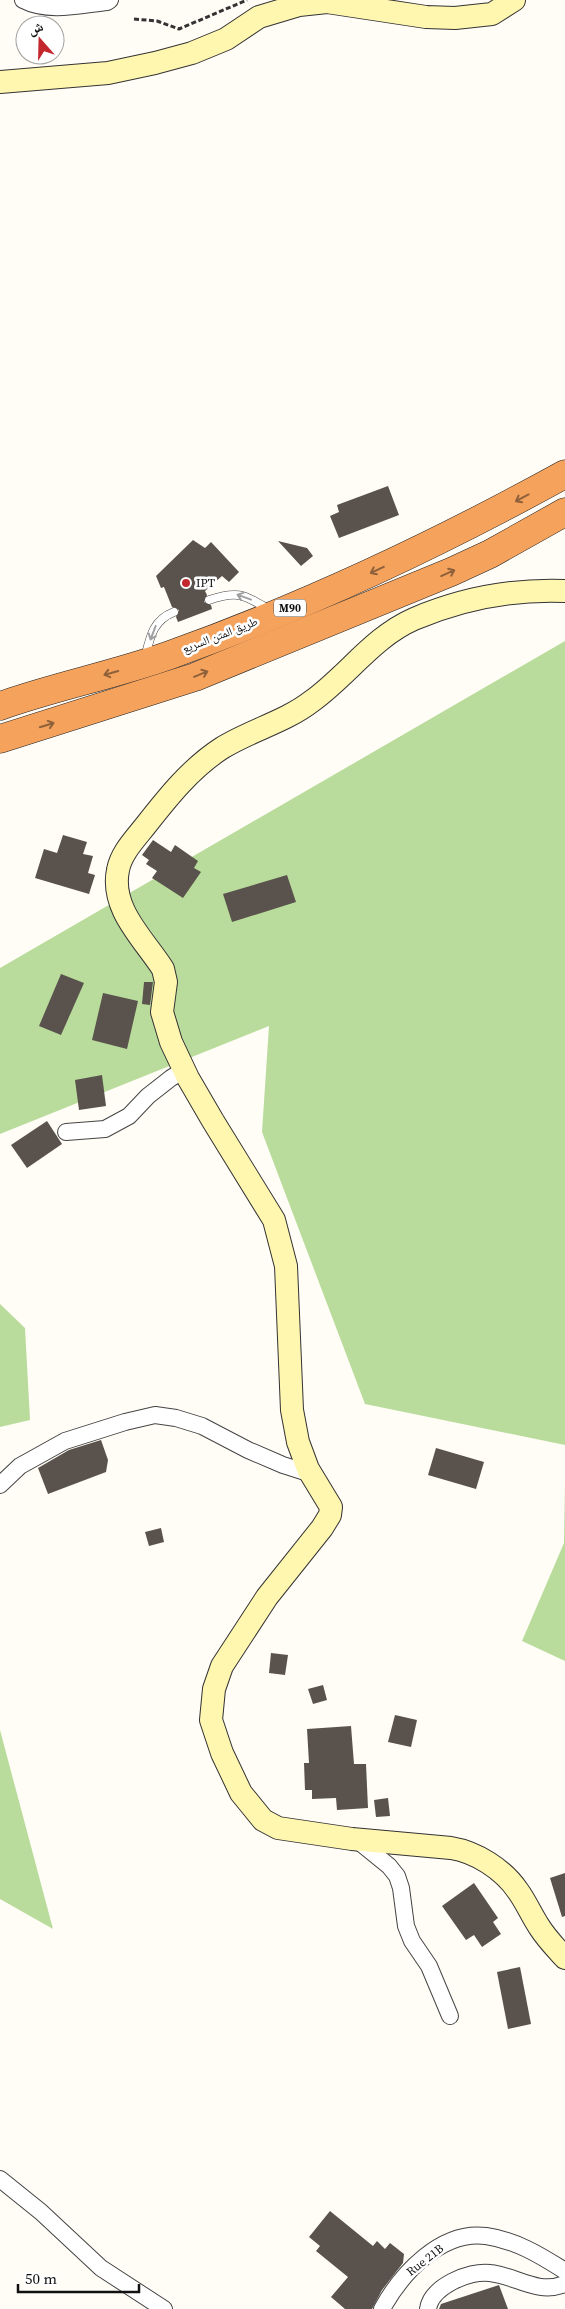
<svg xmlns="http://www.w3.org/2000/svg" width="565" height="2309" viewBox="0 0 565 2309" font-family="'Source Serif 4','Noto Naskh Arabic',serif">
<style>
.forest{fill:#b9dc9c}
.building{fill:#5a524d}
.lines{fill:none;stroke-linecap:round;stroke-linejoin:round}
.lane-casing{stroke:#444;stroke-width:9}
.street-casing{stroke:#444;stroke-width:18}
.secondary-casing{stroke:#333;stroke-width:24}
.highway-casing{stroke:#222;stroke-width:29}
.path{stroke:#333;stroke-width:3;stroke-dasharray:5 2.5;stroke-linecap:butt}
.lane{stroke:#fff;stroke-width:8}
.street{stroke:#fff;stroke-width:16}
.secondary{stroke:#fff6b0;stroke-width:22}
.highway{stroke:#f5a25d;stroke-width:28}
.oneway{stroke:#8e613b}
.oneway2{stroke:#a0a0a0}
.poi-dot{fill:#c4262e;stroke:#fff;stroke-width:2}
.labels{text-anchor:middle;stroke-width:5;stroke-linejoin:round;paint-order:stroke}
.shield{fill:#fff;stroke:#585858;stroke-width:1}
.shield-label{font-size:11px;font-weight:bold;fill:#111}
.poi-label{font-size:12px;fill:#111;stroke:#fff;text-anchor:start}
.street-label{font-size:12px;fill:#111;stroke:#fff}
</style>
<rect width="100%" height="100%" fill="#fffdf5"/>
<!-- forest -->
<g class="forest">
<polygon points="565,641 565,1445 365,1404 262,1132 269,1026 0,1134 0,968"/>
<polygon points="0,1304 25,1328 30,1420 0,1427"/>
<polygon points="565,1480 565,1661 522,1641 564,1543"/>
<polygon points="0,1730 53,1929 0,1899"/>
</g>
<!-- building -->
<g class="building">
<polygon points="388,486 399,515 339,538 330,516 339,512 337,505"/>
<polygon points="193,540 205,548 211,542 239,572 229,582 222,576 205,591 207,595 204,602 211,605 212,609 178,622 176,617 179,610 172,607 164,587 161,588 156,576"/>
<polygon points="278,541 307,548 313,556 301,566"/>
<polygon points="63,835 87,842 83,854 93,856 88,873 95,875 89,894 35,878 44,849 57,853"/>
<polygon points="153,840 171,852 175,845 198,861 194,868 201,872 183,898 152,878 157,871 146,864 149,860 142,855"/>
<polygon points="287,875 296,902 232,922 223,894"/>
<polygon points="61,974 84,983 61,1035 39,1026"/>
<polygon points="144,982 153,982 150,1005 142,1004"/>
<polygon points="103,993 138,1001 127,1049 92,1040"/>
<polygon points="102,1075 106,1106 79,1110 75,1080"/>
<polygon points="47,1121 62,1144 27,1168 11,1145"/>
<polygon points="101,1440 108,1460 106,1472 48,1494 38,1468 69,1450"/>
<polygon points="436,1448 484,1462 476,1489 428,1475"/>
<polygon points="161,1528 164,1542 149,1546 145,1532"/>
<polygon points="271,1653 288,1655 285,1675 269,1673"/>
<polygon points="323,1685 327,1700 313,1704 308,1689"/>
<polygon points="395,1715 417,1720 411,1747 388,1742"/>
<polygon points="351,1726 354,1764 366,1764 368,1808 337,1810 336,1798 312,1799 312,1790 305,1790 304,1763 309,1763 307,1729"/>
<polygon points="388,1798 390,1816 376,1817 374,1800"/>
<polygon points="565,1873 565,1916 562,1917 550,1878"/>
<polygon points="474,1883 498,1918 493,1922 501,1934 482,1947 474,1935 466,1940 442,1906"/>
<polygon points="520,1967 531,2024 508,2029 497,1972"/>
<polygon points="330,2211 373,2246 377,2241 385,2249 390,2243 404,2254 403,2263 382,2290 372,2309 345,2309 331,2297 348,2277 316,2251 320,2246 309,2237"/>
<polygon points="499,2285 508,2309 439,2309 441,2304"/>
</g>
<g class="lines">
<defs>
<g id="lane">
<path d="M209,600C239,590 244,595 270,610"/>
<path d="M145,658C150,637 153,620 174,612"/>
</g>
<g id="street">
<path d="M23,0C48,13 80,5 107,2L110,0"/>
<polyline points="66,1132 105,1129 129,1116 148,1096 171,1078 184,1070"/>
<polyline points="0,1485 20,1466 65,1441 125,1422 155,1415 176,1418 202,1426 248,1450 283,1465 311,1474"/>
<polyline points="357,1840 389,1866 397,1876 401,1888 406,1926 412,1941 429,1966 450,2016"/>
<polyline points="0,2179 41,2212 101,2268 164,2309"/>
<path d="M382,2309C401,2274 441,2230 486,2236C515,2240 540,2255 565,2271"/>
<path d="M428,2309C431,2287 469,2270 490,2273C517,2276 537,2295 565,2284"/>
</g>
<g id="secondary">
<polyline points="0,82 108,73 155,63 192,53 226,39 259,17 299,5 327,2 426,17 455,18 492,14 514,0"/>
<path d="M565,591C513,589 463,598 414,619C373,637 348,675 312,701C285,722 251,730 222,748C191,768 168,797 146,825C135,839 121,853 118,870C110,909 144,939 163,969L166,982L162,1012L171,1042L188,1078L213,1121L274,1220L286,1266L292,1410L298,1442L308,1469L331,1507L330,1515L322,1528L267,1597L222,1666L214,1689L211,1720L222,1753L241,1793L263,1820L278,1828L352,1839L451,1848C476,1852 503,1869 518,1891C526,1902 532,1916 540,1928C547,1939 556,1948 565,1958"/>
</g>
<g id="highway">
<path d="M0,706C56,686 114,675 170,655C307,606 438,544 565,474"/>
<polyline points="0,739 195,677 451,572 490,554 565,512"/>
</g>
</defs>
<!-- lane casing -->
<use href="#lane" class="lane-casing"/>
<!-- street casing -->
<use href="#street" class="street-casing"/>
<!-- secondary casing -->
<use href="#secondary" class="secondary-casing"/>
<!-- highway casing -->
<use href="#highway" class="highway-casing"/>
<!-- path -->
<polyline class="path" points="134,19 157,21 179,29 247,0"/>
<!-- lane -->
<use href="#lane" class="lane"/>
<!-- street -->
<use href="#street" class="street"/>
<!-- secondary -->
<use href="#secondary" class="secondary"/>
<!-- highway -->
<use href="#highway" class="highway"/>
</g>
<!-- one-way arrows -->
<defs><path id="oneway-shaft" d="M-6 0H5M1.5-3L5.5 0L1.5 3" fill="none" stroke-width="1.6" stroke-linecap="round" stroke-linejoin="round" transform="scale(1.25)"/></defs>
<g class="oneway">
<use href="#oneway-shaft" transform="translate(522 498) rotate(152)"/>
<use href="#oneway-shaft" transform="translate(377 570) rotate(155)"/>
<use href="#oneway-shaft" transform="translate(448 573) rotate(-24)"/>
<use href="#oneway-shaft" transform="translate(111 673) rotate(164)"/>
<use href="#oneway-shaft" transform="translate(201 674) rotate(-22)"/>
<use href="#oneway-shaft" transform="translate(47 725) rotate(-17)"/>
</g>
<g class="oneway2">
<use href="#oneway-shaft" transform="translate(244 597) rotate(-160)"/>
<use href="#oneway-shaft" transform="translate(153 633) rotate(111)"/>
</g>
<!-- markers -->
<circle class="poi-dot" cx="186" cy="583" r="5"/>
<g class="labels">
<!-- shield labels -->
<rect class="shield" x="274" y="599.5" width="32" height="17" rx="4"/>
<g class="shield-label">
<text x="290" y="612">M90</text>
</g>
<!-- poi labels -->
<g class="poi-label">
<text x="196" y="587">IPT</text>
</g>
<!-- street labels -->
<g class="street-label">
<text transform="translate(220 635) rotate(-21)" y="4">طريق المتن السريع</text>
<text transform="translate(425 2260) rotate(-38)" y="4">Rue 21B</text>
</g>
</g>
<!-- north arrow -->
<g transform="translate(40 40) rotate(340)"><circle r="24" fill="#ffffff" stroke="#a0a0a0"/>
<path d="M0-4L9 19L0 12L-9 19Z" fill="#c4262e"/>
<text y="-8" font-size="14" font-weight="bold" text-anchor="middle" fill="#111111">ش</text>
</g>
<!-- scale -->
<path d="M18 2284v8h121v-8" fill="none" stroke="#111111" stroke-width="2.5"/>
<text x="25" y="2284" font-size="15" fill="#111111" stroke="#ffffff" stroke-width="4" paint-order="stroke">50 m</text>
</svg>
